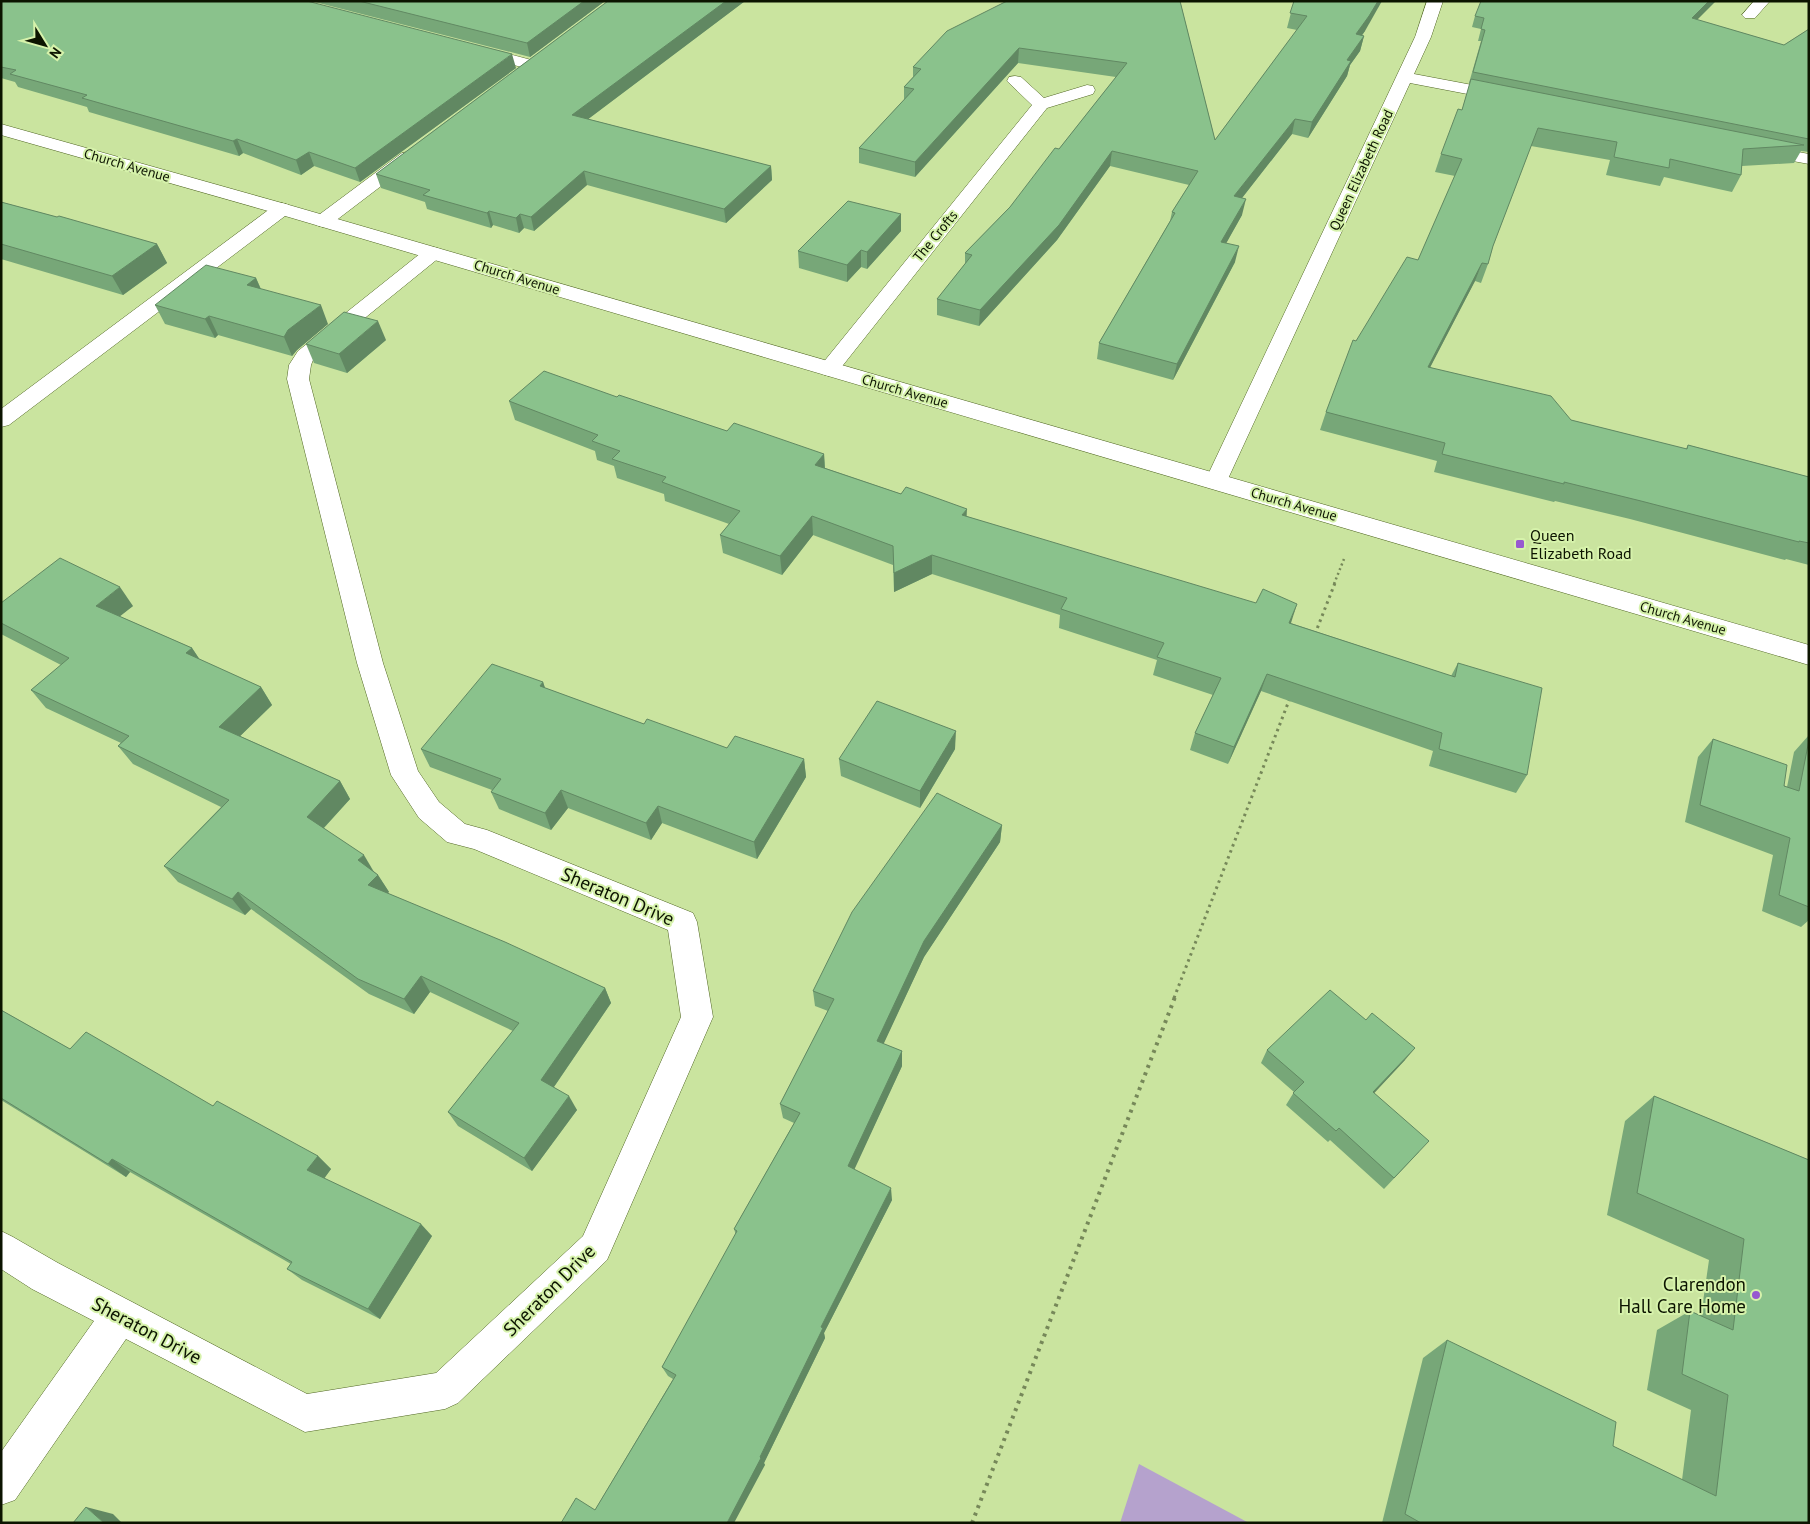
<svg xmlns="http://www.w3.org/2000/svg" width="1810" height="1524" viewBox="0 0 1810 1524" font-family="'PT Sans',sans-serif">
<style>
.green{fill:#b5a2cd}
.lines{fill:none;stroke-linecap:round;stroke-linejoin:round}
.minor-casing{stroke:#516624;stroke-width:1}
.major-casing{stroke:#516624;stroke-width:1}
.path-far2{stroke:#768859;stroke-width:2.5;stroke-dasharray:2 3;stroke-linecap:butt}
.path-far1{stroke:#768859;stroke-width:3;stroke-dasharray:2.5 4;stroke-linecap:butt}
.path{stroke:#768859;stroke-width:4;stroke-dasharray:3 5;stroke-linecap:butt}
.minor{fill:#fff;fill-rule:evenodd}
.major{fill:#fff;fill-rule:evenodd}
.wall{fill:#77a778}
.shaded-wall{fill:#618862}
.building{fill:#8ac28c;stroke:#618862}
.poi-dot{fill:#9759d0;stroke:#d6f2ab;stroke-width:2}
.labels{text-anchor:middle;stroke-width:4;stroke-linejoin:round;paint-order:stroke}
.far-street-label{font-size:14px;fill:#0c1400;stroke:#d6f2ab}
.poi-label{font-size:16px;fill:#0c1400;stroke:#d6f2ab;text-anchor:start}
.near-street-label{font-size:19px;fill:#0c1400;stroke:#d6f2ab}
.near-poi-label{font-size:19px;fill:#0c1400;stroke:#d6f2ab;text-anchor:end}
</style>
<rect width="100%" height="100%" fill="#cae49f"/>
<!-- green -->
<polygon class="green" points="1139,1464 1249,1523 1120,1523"/>
<g class="lines">
<defs>
<g id="minor">
<polygon points="1427,1 1443,1 1431,37 1414,74 1504,91 1510,92 1512,96 1510,100 1504,101 1410,83 1227,481 1224,486 1216,489 1208,486 1205,481 1415,37"/>
<polygon points="1754,1 1770,1 1755,18 1745,18 1742,15"/>
<polygon points="478,46 539,62 541,65 539,68 533,70 472,54 470,51 472,48"/>
<polygon points="1015,76 1021,77 1044,98 1087,85 1093,86 1095,90 1093,94 1047,108 836,374 829,376 822,374 818,369 822,364 1032,105 1007,81 1009,77"/>
<polygon points="1761,145 1809,154 1809,164 1755,154 1752,150 1755,146"/>
<polygon points="408,152 414,153 417,157 414,161 330,225 323,227 316,225 314,221 316,217 402,153"/>
<polygon points="282,203 289,205 291,209 289,213 9,425 1,427 1,409 275,205"/>
<polygon points="433,247 440,249 443,253 440,257 313,360 311,365 309,379 383,663 418,771 439,802 465,824 487,830 693,913 697,922 713,1017 607,1260 458,1403 445,1409 305,1432 126,1339 15,1500 1,1505 1,1452 94,1321 32,1289 1,1269 1,1231 13,1237 58,1263 307,1394 436,1373 583,1236 681,1017 668,930 474,849 447,842 419,818 391,775 357,663 287,379 289,365 298,351 426,249"/>
</g>
<polygon id="major" points="1,124 289,205 1809,645 1809,665 275,213 1,135"/>
</defs>
<!-- minor casing -->
<use href="#minor" class="minor-casing"/>
<!-- major casing -->
<use href="#major" class="major-casing"/>
<!-- path-far2 -->
<polyline class="path-far2" points="1334,584 1344,559"/>
<!-- path-far1 -->
<g class="path-far1">
<polyline points="1315,634 1335,583"/>
<polyline points="1174,998 1290,698"/>
</g>
<!-- path -->
<polyline class="path" points="972,1523 1175,997"/>
<!-- minor -->
<use href="#minor" class="minor"/>
<!-- major -->
<use href="#major" class="major"/>
</g>
<!-- wall -->
<g class="wall">
<polygon points="1,1 516,68 360,182 314,166 301,175 243,153 239,156 89,112 87,107 18,87 15,82 1,78"/>
<polygon points="311,1 605,1 530,57"/>
<polygon points="608,1 745,1 588,119 771,166 772,180 726,223 587,185 534,231 524,228 519,233 493,225 491,228 427,209 425,202 381,188 376,174"/>
<polygon points="1180,1 1215,140 1297,30 1287,28 1294,1 1365,31 1362,35 1364,36 1360,51 1350,65 1347,76 1308,138 1292,134 1242,198 1242,215 1226,243 1235,262 1173,380 1097,359 1099,343 1170,221 1172,212 1189,185 1110,166 1057,240 979,326 937,315 937,299 965,264 965,253 1010,207 1059,149 1116,77 1018,63 915,177 859,163 859,148 904,100 904,87 913,77 913,67"/>
<polygon points="1475,16 1697,20 1784,45 1809,29 1809,152 1801,151 1794,163 1742,166 1741,175 1732,192 1664,177 1660,186 1606,175 1610,160 1531,146 1493,246 1488,264 1481,283 1475,281 1430,367 1571,420 1686,449 1688,445 1809,477 1809,565 1786,559 1785,560 1630,519 1555,501 1554,502 1434,472 1437,461 1320,430 1326,412 1356,341 1418,260 1455,176 1435,172 1441,154 1462,110 1470,83 1469,83 1481,41 1478,41 1481,29 1472,27"/>
<polygon points="1,202 157,244 167,263 123,295 1,259"/>
<polygon points="901,214 901,231 867,269 861,267 847,282 799,268 798,251"/>
<polygon points="256,278 261,289 328,324 297,350 292,356 218,335 215,338 165,324 155,305"/>
<polygon points="386,340 347,373 314,363 306,344"/>
<polygon points="617,397 727,431 824,454 825,468 966,516 1451,676 1458,663 1527,775 1516,793 1429,766 1433,751 1261,691 1228,764 1190,750 1195,733 1213,695 1153,675 1157,660 1059,628 1060,615 932,574 894,592 893,565 813,535 782,575 723,553 720,535 729,524 665,501 664,494 617,478 614,466 597,460 595,451 515,420 509,401"/>
<polygon points="1,603 133,606 119,616 192,648 200,660 261,687 272,705 240,736 340,781 350,799 324,828 378,875 389,892 387,893 605,988 611,1003 554,1087 577,1110 532,1171 458,1126 448,1112 513,1031 430,992 414,1014 369,994 251,909 245,915 178,882 164,866 221,807 133,764 118,746 121,743 46,708 31,690 61,665 1,634"/>
<polygon points="543,682 545,688 644,724 727,748 804,759 806,777 757,859 662,823 651,840 568,808 551,830 499,809 491,792 492,790 430,767 421,749"/>
<polygon points="1809,735 1809,920 1801,927 1762,911 1773,855 1685,822 1698,757 1713,739 1787,787 1794,752"/>
<polygon points="955,749 920,808 841,776 839,759"/>
<polygon points="1002,825 1000,842 924,957 883,1044 902,1051 902,1066 854,1169 892,1200 824,1333 825,1338 764,1463 765,1465 595,1510 673,1379 668,1376 662,1367 736,1235 734,1229 794,1123 783,1118 780,1104 828,1011 815,1006 813,991"/>
<polygon points="1,1010 70,1049 213,1106 318,1156 331,1169 324,1178 432,1236 380,1319 302,1280 287,1269 291,1264 130,1172 126,1177 1,1100"/>
<polygon points="1267,1050 1405,1060 1374,1093 1419,1152 1384,1189 1330,1140 1328,1142 1286,1105 1294,1092 1261,1063"/>
<polygon points="1654,1096 1809,1160 1809,1523 1382,1523 1423,1358 1447,1340 1613,1446 1682,1480 1691,1410 1647,1390 1657,1330 1690,1311 1701,1316 1709,1260 1607,1215 1625,1121"/>
</g>
<!-- shaded-wall -->
<g class="shaded-wall">
<polygon points="584,1 605,1 530,57 527,43"/>
<polygon points="726,1 745,1 575,129 572,115"/>
<polygon points="1378,1 1382,1 1365,31 1352,49 1356,34"/>
<polygon points="1709,1 1716,1 1687,30 1692,18"/>
<polygon points="1364,36 1360,51 1350,65 1347,76 1308,138 1312,122 1347,60"/>
<polygon points="1019,48 1018,63 915,177 915,162"/>
<polygon points="512,54 516,68 360,182 355,168"/>
<polygon points="1295,119 1292,134 1231,212 1234,196"/>
<polygon points="237,139 243,153 239,156 233,141"/>
<polygon points="1112,151 1110,166 1057,240 979,326 980,310"/>
<polygon points="309,152 314,166 301,175 296,160"/>
<polygon points="771,166 772,180 726,223 724,209"/>
<polygon points="584,171 587,185 534,231 531,217"/>
<polygon points="1246,199 1242,215 1218,258 1221,242"/>
<polygon points="489,211 493,225 491,228 487,213"/>
<polygon points="520,214 524,228 519,233 516,218"/>
<polygon points="901,214 901,231 867,269 867,252"/>
<polygon points="157,244 167,263 123,295 112,276"/>
<polygon points="1239,246 1235,262 1173,380 1177,364"/>
<polygon points="861,250 861,267 847,282 847,265"/>
<polygon points="1482,263 1475,281 1421,385 1428,367"/>
<polygon points="256,278 264,297 247,285"/>
<polygon points="321,305 328,324 297,350 292,356 284,337 288,330"/>
<polygon points="209,316 218,335 215,338 205,319"/>
<polygon points="378,321 386,340 347,373 339,354"/>
<polygon points="824,454 825,473 815,465"/>
<polygon points="967,509 966,527 962,515"/>
<polygon points="812,516 813,535 782,575 780,556"/>
<polygon points="932,555 932,574 894,592 894,573"/>
<polygon points="120,587 133,606 109,625 96,606"/>
<polygon points="1297,604 1291,623 1283,641 1289,623"/>
<polygon points="192,648 204,666 186,653"/>
<polygon points="1267,674 1261,691 1228,764 1234,747"/>
<polygon points="543,682 549,700 540,686"/>
<polygon points="261,687 272,705 231,745 219,727"/>
<polygon points="956,731 955,749 920,808 920,791"/>
<polygon points="804,759 806,777 757,859 754,842"/>
<polygon points="340,781 350,799 318,834 307,817"/>
<polygon points="561,790 568,808 551,830 545,813"/>
<polygon points="658,806 662,823 651,840 646,823"/>
<polygon points="1002,825 1000,842 924,957 878,1056 877,1041 924,941"/>
<polygon points="364,855 374,872 368,877 358,860"/>
<polygon points="378,875 389,892 379,901 368,885"/>
<polygon points="238,892 251,909 245,915 232,899"/>
<polygon points="421,976 430,992 414,1014 404,999"/>
<polygon points="605,988 611,1003 549,1094 541,1080"/>
<polygon points="1415,1048 1405,1060 1364,1104 1373,1092"/>
<polygon points="902,1051 902,1066 850,1179 848,1166"/>
<polygon points="569,1096 577,1110 532,1171 524,1158"/>
<polygon points="318,1156 331,1169 321,1183 307,1170"/>
<polygon points="112,1159 130,1172 126,1177 108,1164"/>
<polygon points="891,1188 892,1200 824,1333 825,1338 764,1463 765,1465 734,1523 727,1523 760,1457 821,1327"/>
<polygon points="421,1224 432,1236 380,1319 368,1309"/>
<polygon points="86,1507 113,1514 122,1523 104,1523"/>
</g>
<!-- building -->
<g class="building">
<polygon points="1,1 307,1 512,54 355,168 309,152 296,160 237,139 233,141 82,98 87,95 10,74 16,70 1,67"/>
<polygon points="359,1 584,1 527,43"/>
<polygon points="608,1 726,1 572,115 771,166 724,209 584,171 531,217 520,214 516,218 489,211 487,213 423,195 430,190 376,174"/>
<polygon points="1007,1 1180,1 1215,140 1307,16 1290,13 1294,1 1378,1 1369,16 1356,34 1364,36 1347,60 1351,61 1312,122 1295,119 1234,196 1246,199 1221,242 1239,246 1177,364 1099,343 1175,213 1172,212 1198,171 1112,151 1059,225 980,310 937,299 972,255 965,253 1010,207 1055,148 1059,149 1127,63 1019,48 915,162 859,148 914,89 904,87 921,69 913,67 947,31"/>
<polygon points="1481,1 1709,1 1692,18 1784,45 1809,29 1809,139 1473,72 1485,30 1481,29 1484,18 1475,16"/>
<polygon points="1471,79 1804,145 1743,149 1741,175 1670,159 1669,168 1614,157 1617,142 1538,128 1493,246 1488,264 1482,263 1428,367 1551,396 1571,420 1687,449 1688,445 1809,477 1809,543 1799,541 1799,542 1641,501 1564,482 1564,484 1442,454 1445,443 1326,412 1353,340 1356,341 1407,257 1418,260 1462,159 1441,154 1458,109 1462,110"/>
<polygon points="848,201 901,214 867,252 861,250 847,265 798,251"/>
<polygon points="1,202 57,217 59,216 157,244 112,276 1,244"/>
<polygon points="206,265 256,278 247,285 321,305 288,330 284,337 209,316 205,319 155,305"/>
<polygon points="344,312 378,321 339,354 306,344"/>
<polygon points="544,371 617,397 619,395 727,431 734,423 824,454 815,465 901,494 906,487 967,509 962,515 1256,603 1263,589 1297,604 1289,623 1455,677 1458,663 1542,688 1527,775 1439,749 1442,733 1267,674 1234,747 1195,733 1221,678 1157,657 1164,643 1061,609 1067,598 932,555 894,573 893,546 812,516 780,556 720,535 740,511 662,482 666,477 612,459 620,451 592,441 598,435 509,401"/>
<polygon points="60,558 120,587 96,606 192,648 186,653 261,687 219,727 340,781 307,817 364,855 358,860 378,875 368,885 505,942 605,988 541,1080 569,1096 524,1158 448,1112 519,1023 421,976 404,999 358,979 238,892 232,899 164,866 229,800 118,746 129,736 31,690 69,658 1,623 1,603"/>
<polygon points="492,664 543,682 540,686 644,724 647,719 727,748 735,736 804,759 754,842 658,806 646,823 561,790 545,813 491,792 501,779 421,749"/>
<polygon points="877,701 956,731 920,791 839,759"/>
<polygon points="1713,739 1787,765 1784,786 1799,791 1809,740 1809,907 1779,895 1790,838 1700,805"/>
<polygon points="937,793 1002,825 924,941 877,1041 902,1051 848,1166 891,1188 821,1327 823,1328 760,1457 761,1458 727,1523 561,1523 576,1498 595,1510 676,1375 662,1367 737,1231 734,1229 800,1113 780,1104 834,999 813,991 852,912"/>
<polygon points="1330,990 1366,1020 1372,1013 1415,1048 1373,1092 1429,1141 1394,1178 1339,1128 1336,1131 1293,1093 1304,1082 1267,1050"/>
<polygon points="1,1010 70,1049 86,1032 213,1106 217,1101 318,1156 307,1170 421,1224 368,1309 287,1269 292,1262 112,1159 108,1164 1,1098"/>
<polygon points="1654,1096 1809,1160 1809,1523 1421,1523 1405,1514 1447,1340 1616,1422 1613,1446 1716,1496 1728,1395 1682,1374 1690,1311 1733,1330 1744,1239 1637,1193"/>
<polygon points="86,1507 104,1523 73,1523"/>
</g>
<!-- markers -->
<g class="poi-dot">
<rect x="1515" y="539" width="10" height="10" rx="2.5"/>
<circle cx="1756" cy="1295" r="5"/>
</g>
<g class="labels">
<!-- far-street labels -->
<g class="far-street-label">
<text transform="translate(127 165) rotate(16)" y="5">Church Avenue</text>
<text transform="translate(1361 170) rotate(-65)" y="5">Queen Elizabeth Road</text>
<text transform="translate(935 236) rotate(-51)" y="5">The Crofts</text>
<text transform="translate(517 277) rotate(17)" y="5">Church Avenue</text>
<text transform="translate(905 391) rotate(16)" y="5">Church Avenue</text>
<text transform="translate(1294 504) rotate(16)" y="5">Church Avenue</text>
<text transform="translate(1683 618) rotate(16)" y="5">Church Avenue</text>
</g>
<!-- poi labels -->
<g class="poi-label">
<text x="1530" y="541">Queen<tspan x="1530" dy="18">Elizabeth Road</tspan></text>
</g>
<!-- near-street labels -->
<g class="near-street-label">
<text transform="translate(618 896) rotate(23)" y="7">Sheraton Drive</text>
<text transform="translate(549 1290) rotate(-45)" y="7">Sheraton Drive</text>
<text transform="translate(147 1330) rotate(28)" y="7">Sheraton Drive</text>
</g>
<!-- near-poi labels -->
<g class="near-poi-label">
<text x="1746" y="1291">Clarendon<tspan x="1746" dy="22">Hall Care Home</tspan></text>
</g>
</g>
<!-- border -->
<rect width="1810" height="1524" fill="none" stroke="#0c1400" stroke-width="5"/>
<!-- north arrow -->
<g transform="translate(45 45) rotate(127)" stroke="#d6f2ab" stroke-width="4" paint-order="stroke">
<path d="M0-4L9 19L0 12L-9 19Z" fill="#0c1400"/>
<text y="-8" font-size="14" font-weight="bold" text-anchor="middle" fill="#0c1400">N</text>
</g>
</svg>
